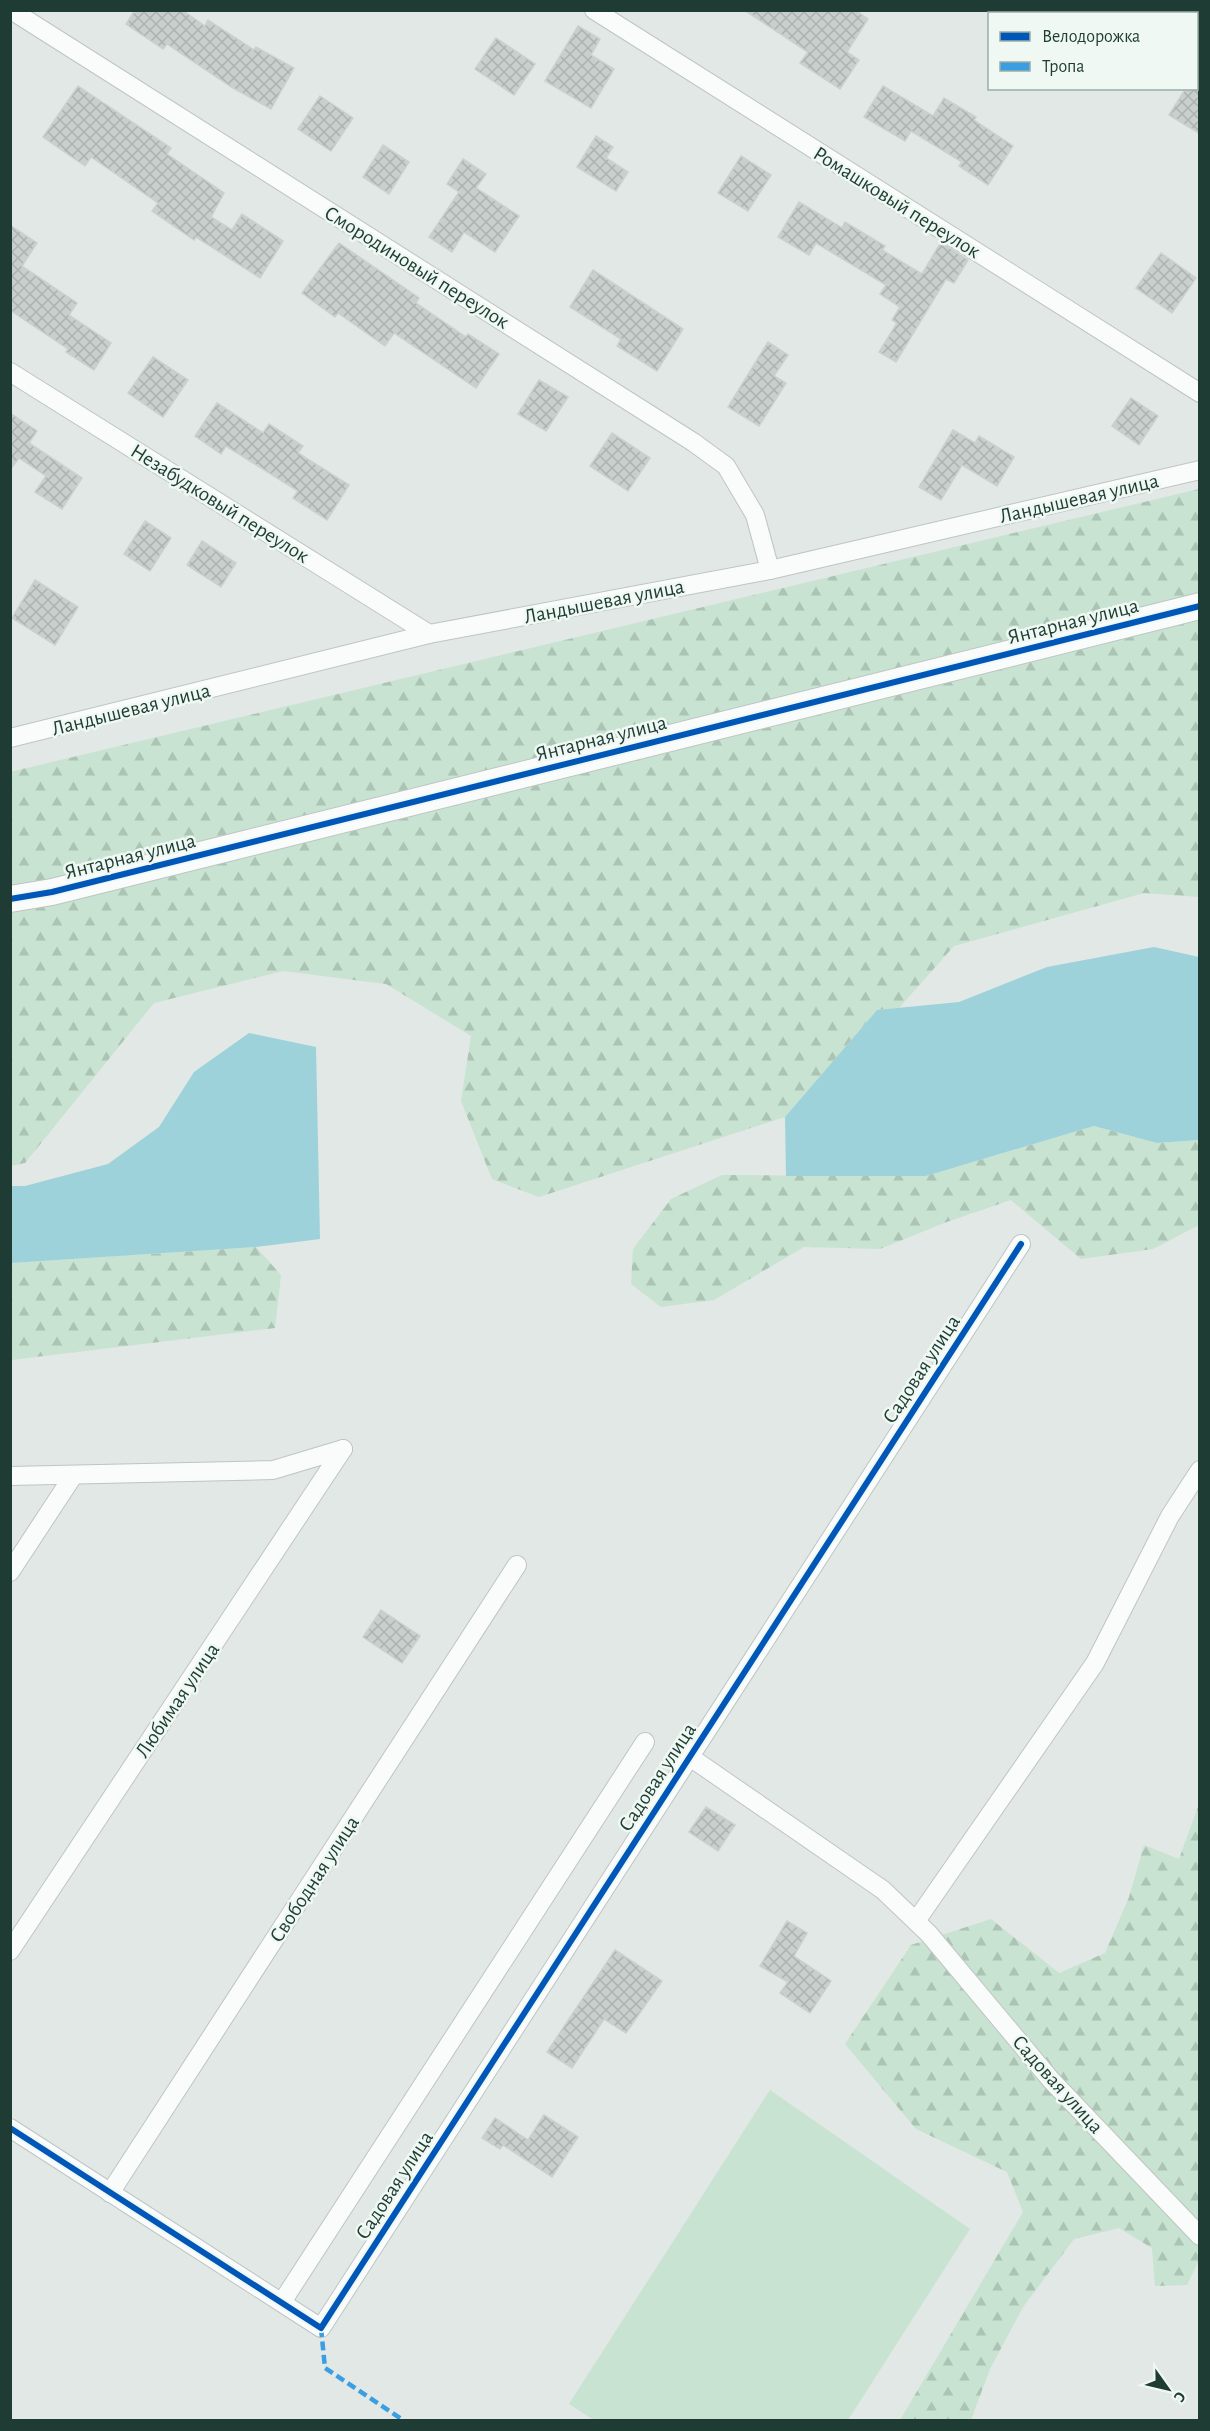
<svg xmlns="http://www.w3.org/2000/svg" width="1210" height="2431" viewBox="0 0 1210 2431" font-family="'Alegreya Sans',sans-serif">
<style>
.green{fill:#c8e3d1}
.forest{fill:url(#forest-firs)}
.water{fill:#9dd2da}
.building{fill:url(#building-cross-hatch);stroke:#cad1ce;stroke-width:1.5}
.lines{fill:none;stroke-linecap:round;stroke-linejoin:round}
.street-casing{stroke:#bec5c2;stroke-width:20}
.secondary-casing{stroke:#bdc6c2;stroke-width:28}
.street{stroke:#fafcfb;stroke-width:18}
.secondary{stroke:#fafcfb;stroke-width:26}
.quiet{stroke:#3c9ee2;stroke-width:4.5;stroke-dasharray:9 4.5;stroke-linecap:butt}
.cycleway-casing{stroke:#eff8f3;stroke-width:10}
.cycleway{stroke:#0057b8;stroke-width:6}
.labels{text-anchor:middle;stroke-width:5;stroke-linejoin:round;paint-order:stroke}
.street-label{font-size:21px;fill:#1e3c34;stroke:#eff8f3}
</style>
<defs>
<pattern id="forest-firs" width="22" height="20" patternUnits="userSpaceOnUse" patternTransform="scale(1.5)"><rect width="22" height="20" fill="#c8e3d1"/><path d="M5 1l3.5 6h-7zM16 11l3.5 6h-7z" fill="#abc4b4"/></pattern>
<pattern id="building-cross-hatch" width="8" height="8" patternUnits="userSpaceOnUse" patternTransform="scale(1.5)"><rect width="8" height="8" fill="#c8cfcc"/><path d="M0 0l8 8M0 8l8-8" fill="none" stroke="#abb3b0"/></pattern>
</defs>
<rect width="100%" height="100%" fill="#e1e8e5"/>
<!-- green -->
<polygon class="green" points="770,2090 970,2229 848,2420 594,2420 569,2404"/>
<!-- forest -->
<g class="forest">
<polygon points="1199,489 1199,897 1144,893 954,946 899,1008 877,1010 785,1117 539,1197 492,1179 461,1101 471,1036 386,984 283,971 154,1003 25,1163 11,1166 10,772"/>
<polygon points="1094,1126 1157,1143 1199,1140 1199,1225 1153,1249 1081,1259 1011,1200 944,1223 880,1249 804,1247 714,1300 661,1307 631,1284 633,1249 671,1199 722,1175 926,1176"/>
<polygon points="256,1247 281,1275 275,1328 11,1360 11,1263"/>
<polygon points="1199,1804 1199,2260 1187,2285 1155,2286 1152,2248 1119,2228 1074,2239 1023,2307 990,2369 971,2420 900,2420 1023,2212 1007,2172 916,2129 845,2044 911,1945 991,1919 1059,1973 1105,1953 1129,1897 1144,1845 1179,1859"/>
</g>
<!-- water -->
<g class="water">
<polygon points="1154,947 1199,957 1199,1140 1157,1143 1094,1126 926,1176 786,1176 785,1117 877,1010 959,1002 1047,967"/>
<polygon points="249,1033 316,1047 320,1239 256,1247 11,1263 11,1186 25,1186 108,1164 159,1127 194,1072"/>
</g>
<!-- building -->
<g class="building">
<polygon points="135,10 182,10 205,26 208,20 254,50 256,47 294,68 271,109 233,88 167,44 163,49 126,24"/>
<polygon points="744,10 855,10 868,19 847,52 859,60 840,89 800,63 808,52"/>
<polygon points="578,26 600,39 591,55 614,69 591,108 545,81"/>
<polygon points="496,38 535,64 514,95 475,69"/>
<polygon points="78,86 171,148 167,154 224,193 211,217 232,230 242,214 283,241 260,278 196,237 194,240 152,211 158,203 91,157 85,166 43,137"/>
<polygon points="883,86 933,116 944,98 976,117 974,120 1013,146 988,185 959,166 962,162 911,131 905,141 864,117"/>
<polygon points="1186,88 1200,88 1200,134 1169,115"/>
<polygon points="320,96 353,118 331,151 298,129"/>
<polygon points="596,136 613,147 606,158 628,172 616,191 577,167"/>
<polygon points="383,145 409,162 389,194 363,177"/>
<polygon points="741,156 771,175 748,211 718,193"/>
<polygon points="463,159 486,174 476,188 519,216 495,252 464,232 452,252 429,237 459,192 447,184"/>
<polygon points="799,202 842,228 845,222 885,246 882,250 922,274 941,242 968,260 954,283 946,279 896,362 879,352 897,323 892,320 900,307 880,294 886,285 816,243 809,255 778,237"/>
<polygon points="10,225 37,243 22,266 77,303 69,315 111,343 94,370 66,352 68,349 10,310"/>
<polygon points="339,243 419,298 416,303 466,337 468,334 499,354 476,388 394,333 385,346 338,313 335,317 302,293"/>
<polygon points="1161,253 1196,278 1172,313 1136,288"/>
<polygon points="593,270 683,329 657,371 617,346 621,339 570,307"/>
<polygon points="768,342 788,355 774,376 786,383 759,426 728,407"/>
<polygon points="153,357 188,380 163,417 128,393"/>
<polygon points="539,380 568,397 546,431 518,414"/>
<polygon points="1131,398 1158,416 1139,445 1112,426"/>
<polygon points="217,403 263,433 269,424 303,446 298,453 349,485 327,520 293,498 298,491 226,446 221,454 195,436"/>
<polygon points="10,413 37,431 29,443 82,478 62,509 35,492 46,476 19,458 10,470"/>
<polygon points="953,430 975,443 979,436 1014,457 997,486 962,465 941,500 919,487"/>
<polygon points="612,433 650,458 628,491 590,466"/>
<polygon points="145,521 171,538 150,571 124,554"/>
<polygon points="202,541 236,563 221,587 187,565"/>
<polygon points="35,580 78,607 55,645 12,618"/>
<polygon points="381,1610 420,1636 402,1663 363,1637"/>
<polygon points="706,1807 735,1825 718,1851 689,1832"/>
<polygon points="787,1921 807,1933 794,1956 831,1981 810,2013 780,1993 788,1982 760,1966"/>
<polygon points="615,1950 662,1981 626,2033 604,2019 572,2068 547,2052"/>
<polygon points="544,2115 578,2137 552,2177 503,2145 500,2149 482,2138 495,2118 528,2140"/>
</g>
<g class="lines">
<defs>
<g id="street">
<polyline points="11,10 693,442 726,466 755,515 770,570"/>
<polyline points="594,10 1200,393"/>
<polyline points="1198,10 1200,12"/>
<polyline points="10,372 429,634"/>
<polyline points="10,738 429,634 770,570 1200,470"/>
<polyline points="10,1476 273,1470 343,1449"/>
<polyline points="10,1572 73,1476"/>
<polyline points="690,1757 883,1890 929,1934 1051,2080 1200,2236"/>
<polyline points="916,1921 1095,1663 1170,1516 1200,1470"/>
<polyline points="10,1951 343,1449"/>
<polyline points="10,2128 321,2328 1021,1244"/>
<polyline points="110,2193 517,1565"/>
<polyline points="282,2302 645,1742"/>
</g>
<polyline id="secondary" points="10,899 52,892 1200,606"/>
</defs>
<!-- street casing -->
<use href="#street" class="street-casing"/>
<!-- secondary casing -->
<use href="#secondary" class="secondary-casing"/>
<!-- street -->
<use href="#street" class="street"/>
<!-- secondary -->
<use href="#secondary" class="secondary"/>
<!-- quiet -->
<polyline class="quiet" points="321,2328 325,2368 403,2420"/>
<defs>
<g id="cycleway">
<polyline points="10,899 52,892 1200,606"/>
<polyline points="10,2128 321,2328 1021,1244"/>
</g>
</defs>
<!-- cycleway casing -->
<use href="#cycleway" class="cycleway-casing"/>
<!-- cycleway -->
<use href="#cycleway" class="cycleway"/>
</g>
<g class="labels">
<!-- street labels -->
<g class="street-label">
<text transform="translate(897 202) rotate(32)" y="7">Ромашковый переулок</text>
<text transform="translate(417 267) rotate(32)" y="7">Смородиновый переулок</text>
<text transform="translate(1079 498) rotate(-13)" y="7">Ландышевая улица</text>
<text transform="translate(220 503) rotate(32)" y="7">Незабудковый переулок</text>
<text transform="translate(604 601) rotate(-11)" y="7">Ландышевая улица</text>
<text transform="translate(1073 621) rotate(-14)" y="7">Янтарная улица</text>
<text transform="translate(131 709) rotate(-14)" y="7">Ландышевая улица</text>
<text transform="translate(601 738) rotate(-14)" y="7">Янтарная улица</text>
<text transform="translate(130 856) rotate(-14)" y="7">Янтарная улица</text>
<text transform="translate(921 1369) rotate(-57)" y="7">Садовая улица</text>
<text transform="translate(177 1700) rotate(-56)" y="7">Любимая улица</text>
<text transform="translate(657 1777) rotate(-57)" y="7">Садовая улица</text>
<text transform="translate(314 1879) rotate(-57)" y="7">Свободная улица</text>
<text transform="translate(1058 2084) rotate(48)" y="7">Садовая улица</text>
<text transform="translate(394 2185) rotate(-57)" y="7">Садовая улица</text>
</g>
</g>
<!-- border -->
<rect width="1210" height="2431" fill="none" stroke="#1e3c34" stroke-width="24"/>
<!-- legend -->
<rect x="988" y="12" width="210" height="78" fill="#eff8f3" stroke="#9bada7" stroke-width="1.5"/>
<rect x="1000" y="32" width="30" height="9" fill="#0057b8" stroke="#9bada7" stroke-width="1.5"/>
<text x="1042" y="42" font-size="18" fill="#1e3c34">Велодорожка</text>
<rect x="1000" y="62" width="30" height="9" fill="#3c9ee2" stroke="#9bada7" stroke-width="1.5"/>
<text x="1042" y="72" font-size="18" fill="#1e3c34">Тропа</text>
<!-- north arrow -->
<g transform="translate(1168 2389) rotate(124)" stroke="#eff8f3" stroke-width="4.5" paint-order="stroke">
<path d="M0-4.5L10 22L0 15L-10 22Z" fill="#1e3c34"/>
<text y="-9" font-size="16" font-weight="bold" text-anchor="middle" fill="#1e3c34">С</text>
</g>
</svg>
